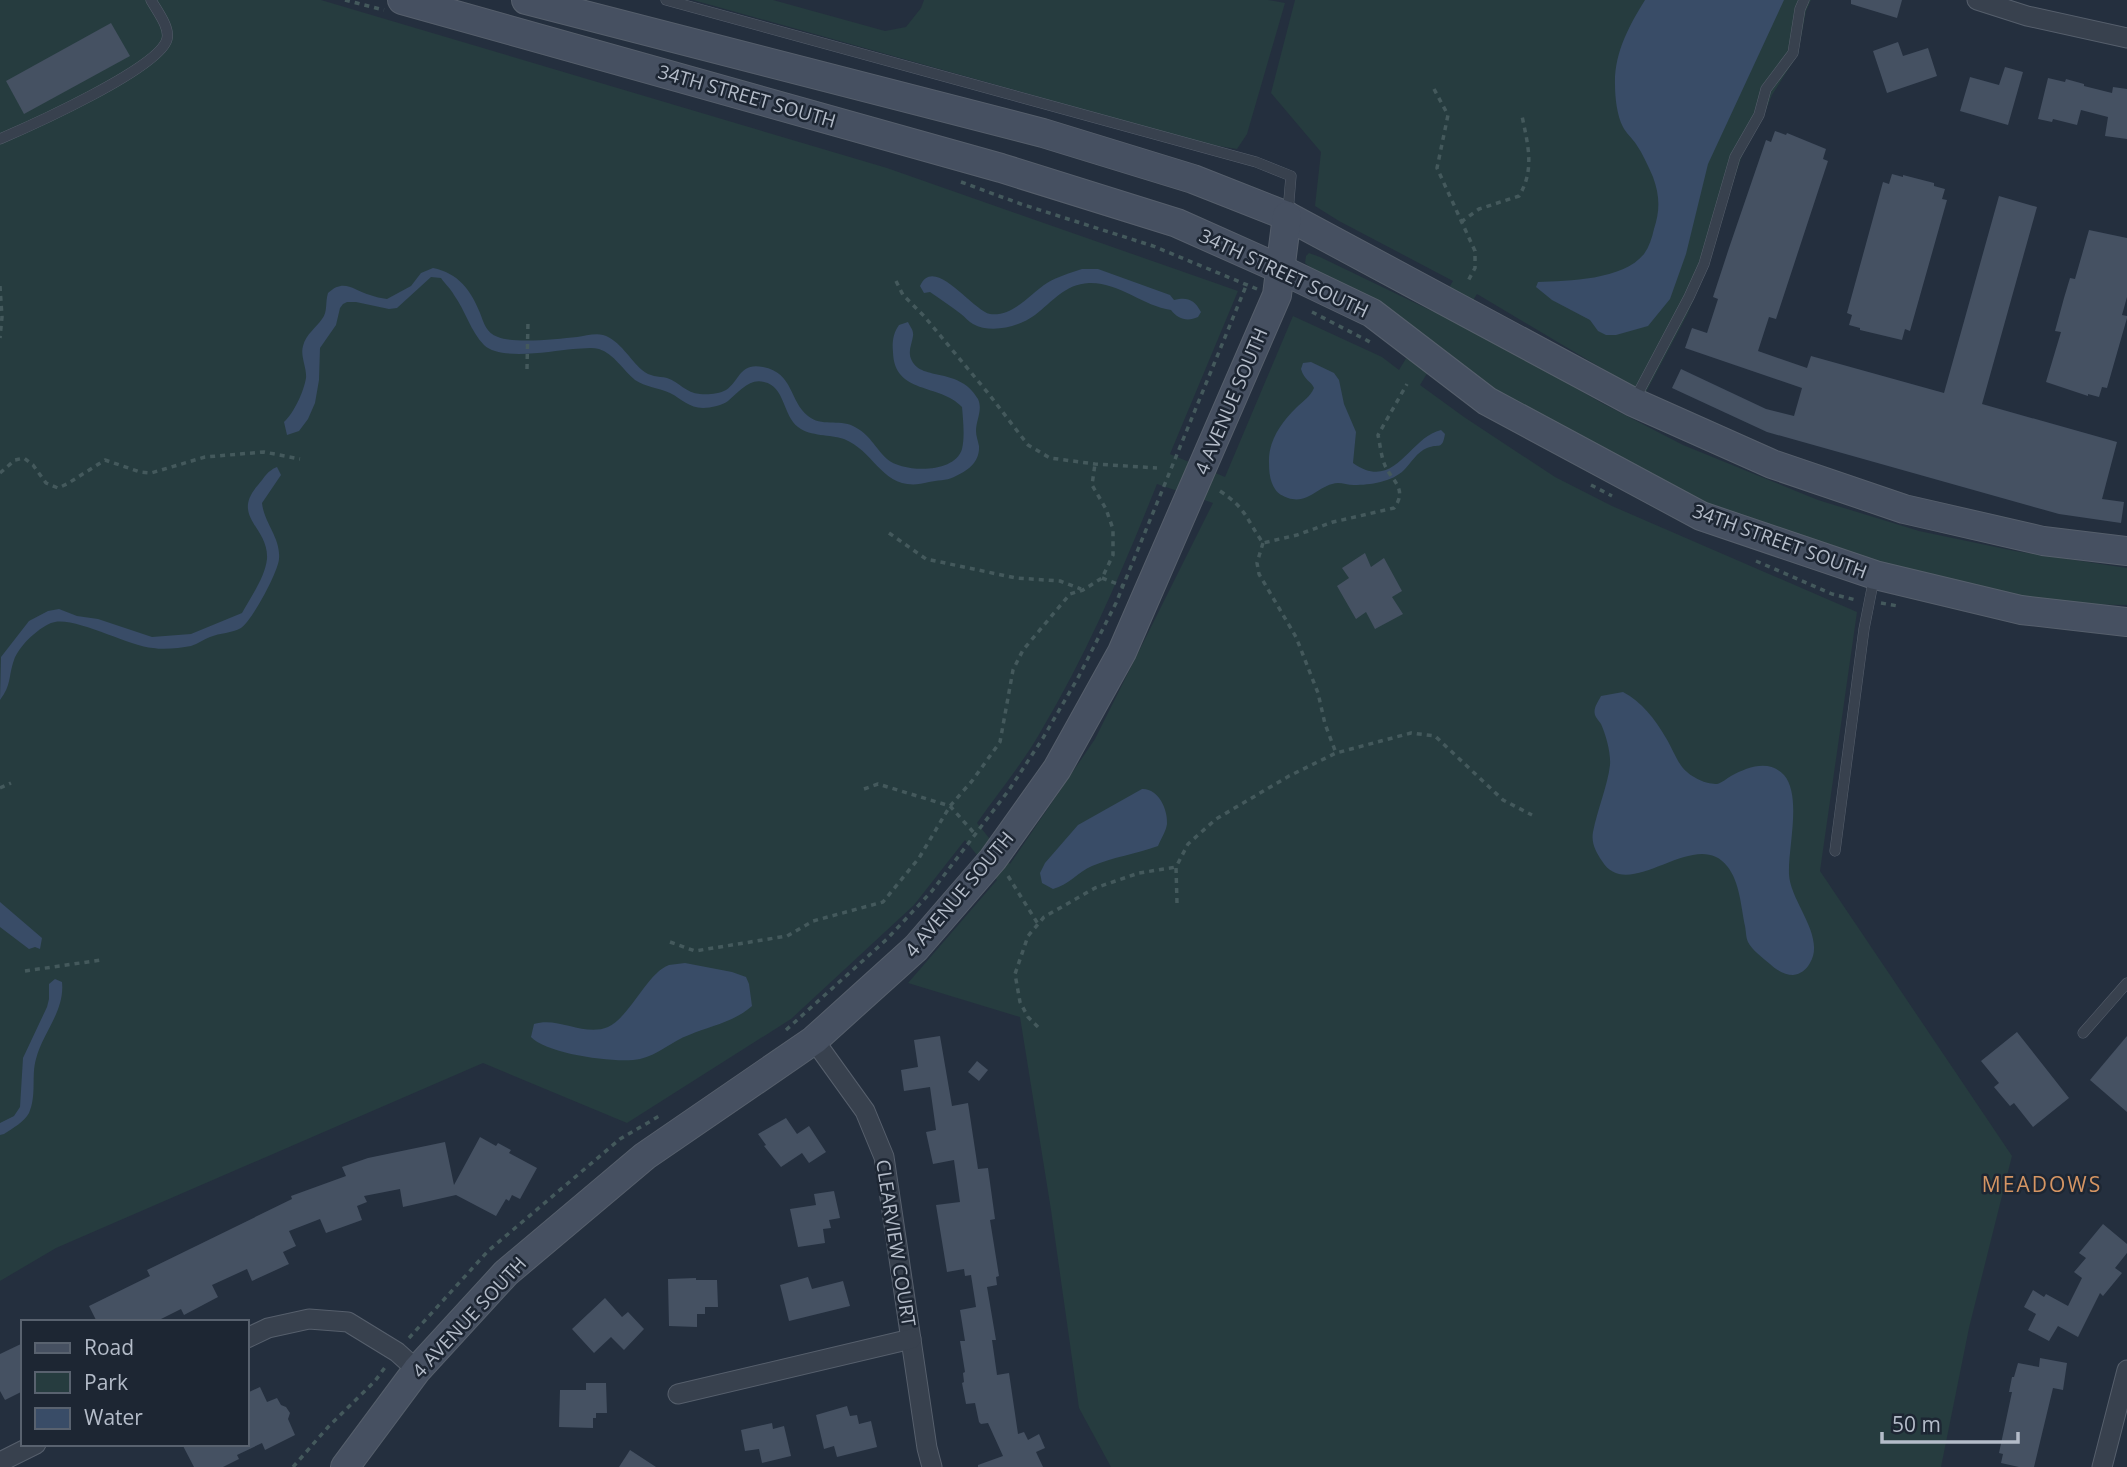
<svg xmlns="http://www.w3.org/2000/svg" width="2127" height="1467" viewBox="0 0 2127 1467" font-family="'Open Sans',sans-serif">
<style>
.green{fill:#263c3f;fill-rule:evenodd}
.water{fill:#394c67}
.building{fill:#455162}
.lines{fill:none;stroke-linecap:round;stroke-linejoin:round}
.lane-casing{stroke:#565f6c;stroke-width:11}
.street-casing{stroke:#565f6c;stroke-width:21}
.secondary-casing{stroke:#565f6c;stroke-width:30}
.path{stroke:#44595c;stroke-width:3.5;stroke-dasharray:5 5;stroke-linecap:butt}
.lane{stroke:#38414e;stroke-width:10}
.street{stroke:#38414e;stroke-width:19}
.secondary{stroke:#465061;stroke-width:28}
.labels{text-anchor:middle;stroke-width:5;stroke-linejoin:round;paint-order:stroke}
.street-label{font-size:19px;fill:#b4bcc9;stroke:#1d2633}
.neighbourhood-label{font-size:21px;letter-spacing:2px;fill:#d59563;stroke:#1d2633}
</style>
<rect width="100%" height="100%" fill="#242f3e"/>
<!-- green -->
<g class="green">
<path d="M0,0H321L887,168L1238,291L1170,454L1225,477L1293,316L1382,357L1399,370L1419,337L1315,271L1305,263L1306,256L1309,253L1320,257L1434,312L1453,281L1339,221L1315,206L1321,152L1271,93L1295,0H1811L1806,11L1798,54L1772,95L1765,112L1743,153L1726,203L1710,261L1687,315L1645,394L1477,294L1458,324L1494,341L1600,402L1683,445L1818,500L1919,531L2015,551L2127,568V605L2052,604L1894,570L1734,515L1649,479L1532,416L1439,354L1420,385L1464,417L1555,477L1612,506L1857,612L1820,871L2012,1156L1969,1328L1941,1467H1111L1079,1408L1051,1210L1020,1017L908,983L997,880L965,840L914,905L791,1019L627,1123L483,1063L56,1248L0,1281ZM1157,484L1213,503L1095,739L1010,864L977,823C998,793 1023,763 1041,731C1088,652 1123,569 1157,484Z"/>
<polygon points="693,0 773,0 885,31 906,27 921,8 924,0 1268,0 1285,3 1247,134 1237,149 1207,144"/>
</g>
<!-- water -->
<g class="water">
<path d="M1645,0H1784L1708,164L1686,254L1670,299L1648,326L1616,335H1606L1598,331L1590,320L1552,300L1536,287L1538,282C1568,281 1623,280 1644,254C1649,247 1652,238 1654,229C1660,211 1660,196 1653,177C1648,166 1643,154 1636,144C1632,138 1626,133 1623,127C1617,116 1615,97 1615,85C1614,53 1629,26 1645,0Z"/>
<path d="M433,268C458,273 471,290 480,313C484,323 486,333 498,337C516,344 557,339 577,337C585,336 595,333 603,335C620,340 630,360 642,370C650,377 658,376 667,378C679,382 686,393 700,394C707,395 719,394 726,390C740,380 740,362 763,367C794,373 789,401 808,416C821,427 839,419 853,426C871,435 874,447 887,459C903,473 955,474 962,449C965,437 963,419 962,407C940,383 894,395 893,352C892,343 893,333 899,325L908,322C910,327 914,330 913,336C912,344 907,352 912,361C922,381 960,367 978,399C983,410 976,420 976,431C976,436 978,441 979,446C980,462 968,471 954,477C946,481 937,480 929,482C883,495 877,452 844,439C830,434 811,437 798,427C783,416 785,386 764,382C749,378 739,392 728,401C723,405 711,408 703,408C689,408 682,399 670,393C659,388 645,387 635,380C623,370 614,354 599,349C591,347 581,349 573,349C551,351 501,361 484,345C471,332 465,310 454,295C451,289 445,284 441,278L431,277L397,308L389,309L356,302H347L343,304L340,308L336,325L320,348L319,380L315,403L308,419L299,431L287,435L284,422C294,413 304,391 306,378C307,368 300,356 303,346C306,334 316,328 322,319C328,312 325,302 328,293C344,278 353,290 370,295C375,297 381,298 387,299L411,286L421,273Z"/>
<path d="M1082,269H1098L1170,295L1174,300C1187,297 1194,299 1201,312L1198,317C1187,322 1178,319 1171,310C1143,306 1119,282 1089,283C1065,284 1052,302 1035,315C1019,327 991,334 973,324C969,322 965,317 961,314C951,306 940,299 930,292L924,293L920,286C934,254 972,310 990,314C1013,317 1030,294 1047,283C1057,277 1070,273 1082,269Z"/>
<path d="M1311,362L1334,373L1339,380L1344,404L1356,432L1353,463C1395,493 1409,437 1441,430L1445,434C1442,451 1439,443 1427,448C1417,452 1411,463 1404,470C1392,482 1370,485 1354,485C1348,485 1343,483 1338,483C1319,484 1309,505 1288,498C1283,496 1278,494 1275,489C1270,482 1269,472 1269,463C1268,441 1281,423 1296,408C1303,401 1310,397 1314,388C1312,382 1304,380 1301,369L1303,363Z"/>
<path d="M277,467L281,475L262,503C264,523 281,538 279,559C278,572 252,621 241,628C232,633 220,633 210,637C204,639 198,644 191,646C180,648 164,650 153,648C128,646 71,614 51,623C37,629 19,646 14,660C8,677 12,684 0,700L1,657L29,621L48,611L59,609L77,616L98,619L152,637L191,634L242,613C251,597 265,577 267,559C269,527 230,517 258,485C265,477 267,471 277,467Z"/>
<path d="M1623,692C1642,702 1655,719 1666,738C1678,758 1678,771 1702,781C1706,783 1713,784 1717,784C1722,783 1727,778 1731,776C1748,767 1769,759 1784,775C1802,796 1788,847 1789,874C1790,902 1826,936 1810,963C1806,970 1801,974 1793,975C1785,975 1776,970 1770,964C1763,958 1752,950 1748,942C1746,938 1746,931 1745,926C1741,907 1740,882 1727,866C1695,825 1629,905 1602,861C1596,852 1591,843 1593,832C1597,811 1608,784 1610,765C1611,753 1606,735 1601,724C1599,721 1596,718 1595,715C1593,708 1598,702 1601,696Z"/>
<path d="M1142,789C1158,788 1168,809 1167,824C1166,831 1161,839 1158,846C1136,854 1113,857 1092,866C1078,872 1069,885 1053,889L1042,883L1040,873L1045,863L1078,825Z"/>
<polygon points="0,902 42,938 40,949 35,947 29,949 0,927"/>
<path d="M685,963L732,972L746,977L749,984L752,1006C734,1022 710,1026 689,1035C672,1041 658,1055 640,1059C618,1064 546,1054 531,1037L534,1024C558,1016 584,1037 608,1027C630,1017 647,973 669,965C674,964 680,964 685,963Z"/>
<path d="M55,979L62,982C65,1011 43,1032 36,1059C31,1076 37,1095 29,1113C24,1122 13,1128 4,1134L0,1135V1123L14,1116L20,1107L23,1058L47,1007L49,999V984Z"/>
</g>
<!-- building -->
<g class="building">
<polygon points="1851,0 1902,0 1897,18 1851,4"/>
<polygon points="111,23 130,56 24,114 6,81"/>
<polygon points="1898,42 1903,56 1928,48 1937,76 1887,93 1873,51"/>
<polygon points="2005,67 2023,72 2008,125 1960,111 1970,77 1999,85"/>
<polygon points="2048,78 2065,82 2066,79 2084,84 2084,86 2112,93 2113,87 2127,89 2127,139 2105,136 2108,117 2081,110 2077,125 2053,119 2052,122 2038,119"/>
<polygon points="1775,131 1786,135 1787,133 1826,149 1823,159 1828,161 1776,319 1769,317 1758,351 1807,368 1811,356 1944,393 1999,196 2037,207 1982,404 2117,442 2102,499 2124,502 2121,523 2059,514 1767,432 1672,388 1681,369 1766,409 1794,416 1802,388 1685,348 1692,328 1707,333 1718,299 1713,297 1729,248 1766,140 1771,142"/>
<polygon points="1892,174 1903,177 1903,175 1934,183 1934,186 1945,189 1942,199 1947,200 1910,331 1905,329 1902,340 1860,330 1860,328 1849,325 1852,315 1847,313 1883,182 1889,184"/>
<polygon points="2089,230 2127,238 2127,297 2122,315 2127,316 2127,318 2107,388 2102,387 2099,397 2088,394 2088,396 2046,382 2061,332 2055,331 2064,298 2070,278 2075,279"/>
<polygon points="1365,553 1371,567 1384,558 1402,591 1392,597 1403,614 1375,629 1366,612 1356,619 1337,586 1349,578 1342,568"/>
<polygon points="2017,1032 2069,1098 2033,1127 2014,1103 2010,1106 1994,1087 1999,1083 1981,1061"/>
<polygon points="940,1036 952,1106 968,1103 978,1169 988,1168 995,1219 990,1220 999,1276 996,1277 997,1285 987,1287 996,1340 992,1340 997,1375 1009,1373 1018,1434 1024,1432 1028,1440 1039,1434 1045,1448 1036,1452 1043,1467 978,1467 978,1465 1003,1456 988,1423 981,1424 979,1422 975,1403 966,1404 962,1383 964,1382 963,1373 965,1372 960,1341 965,1341 960,1310 976,1307 971,1275 965,1276 964,1269 947,1272 936,1205 960,1202 954,1160 933,1164 926,1132 936,1130 930,1087 904,1091 901,1070 918,1067 914,1040"/>
<polygon points="2127,1036 2127,1112 2090,1080"/>
<polygon points="977,1061 988,1070 979,1081 968,1072"/>
<polygon points="786,1118 797,1134 809,1126 826,1152 809,1163 802,1153 781,1167 764,1146 766,1145 758,1134"/>
<polygon points="480,1137 496,1146 498,1143 511,1150 509,1153 537,1168 520,1199 512,1195 509,1201 506,1199 496,1216 456,1195 403,1207 400,1189 364,1196 367,1202 357,1206 362,1220 326,1233 320,1219 289,1231 296,1246 283,1252 289,1264 252,1281 247,1269 212,1285 218,1297 184,1315 181,1309 155,1322 97,1322 89,1306 150,1276 147,1270 292,1199 291,1196 346,1176 342,1167 368,1158 445,1142 454,1185"/>
<polygon points="834,1191 840,1218 829,1220 831,1228 823,1229 825,1243 798,1247 790,1209 816,1205 814,1194"/>
<polygon points="2103,1224 2127,1244 2127,1253 2115,1268 2122,1273 2103,1296 2100,1293 2078,1337 2058,1326 2049,1341 2028,1330 2036,1314 2024,1307 2033,1290 2044,1297 2046,1294 2068,1306 2082,1278 2074,1272 2086,1258 2079,1253"/>
<polygon points="808,1277 812,1289 843,1281 850,1306 789,1321 780,1285"/>
<polygon points="696,1278 696,1280 717,1280 718,1307 705,1307 705,1314 697,1314 697,1327 669,1326 668,1279"/>
<polygon points="605,1298 622,1317 628,1312 644,1329 624,1350 611,1337 594,1353 572,1329"/>
<polygon points="23,1343 23,1391 5,1400 0,1391 0,1354"/>
<polygon points="2040,1358 2067,1363 2063,1390 2053,1388 2034,1467 2019,1467 2001,1463 2003,1454 1999,1453 2012,1392 2009,1392 2012,1377 2014,1377 2018,1363 2039,1367"/>
<polygon points="586,1383 606,1383 607,1413 596,1413 596,1418 593,1418 593,1428 559,1427 560,1390 586,1390"/>
<polygon points="260,1387 267,1402 277,1398 281,1405 286,1407 290,1413 288,1419 295,1435 265,1450 262,1443 237,1455 239,1459 223,1467 194,1467 182,1444 247,1444 247,1393"/>
<polygon points="847,1406 850,1416 857,1415 859,1424 871,1421 877,1447 837,1457 834,1446 824,1449 816,1415"/>
<polygon points="772,1423 773,1429 784,1426 791,1456 762,1463 759,1449 745,1451 741,1430"/>
<polygon points="630,1450 656,1467 619,1467"/>
</g>
<g class="lines">
<defs>
<g id="lane">
<polyline points="666,0 1256,162 1291,176 1288,212"/>
<path d="M0,139C30,126 160,68 167,39C170,27 157,11 151,0"/>
<polyline points="1635,399 1689,297 1704,264 1735,157 1759,115 1766,89 1793,53 1800,9 1804,0"/>
<polyline points="1835,851 1864,629 1874,578"/>
<polyline points="2083,1033 2127,983"/>
</g>
<g id="street">
<polyline points="1977,0 2027,16 2127,38"/>
<polyline points="814,1040 865,1111 884,1157 927,1448 932,1467"/>
<polyline points="247,1338 268,1328 309,1319 348,1322 397,1352 417,1370"/>
<polyline points="678,1394 911,1339"/>
<polyline points="0,1462 36,1444"/>
<polyline points="2102,1467 2127,1370"/>
</g>
<g id="secondary">
<polyline points="402,0 1001,168 1177,223 1280,269 1372,313 1487,401 1701,516 1875,575 2021,610 2127,622"/>
<polyline points="526,0 1043,133 1193,179 1287,216 1633,402 1772,464 1904,509 2043,541 2127,551"/>
<polyline points="345,1467 417,1370 506,1273 645,1156 814,1040 916,948 993,859 1057,769 1122,652 1277,295 1287,216"/>
</g>
</defs>
<!-- lane casing -->
<use href="#lane" class="lane-casing"/>
<!-- street casing -->
<use href="#street" class="street-casing"/>
<!-- secondary casing -->
<use href="#secondary" class="secondary-casing"/>
<!-- path -->
<g class="path">
<polyline points="345,0 384,10"/>
<polyline points="1434,89 1448,115 1437,168 1475,251 1475,268 1468,281"/>
<polyline points="961,182 1021,204 1153,246 1257,289"/>
<path d="M1461,222L1479,209L1519,196C1535,170 1528,145 1522,116"/>
<polyline points="896,281 903,295 924,316 988,393 1028,445 1050,458 1095,464 1157,468"/>
<polyline points="0,286 2,317 0,338"/>
<polyline points="1312,312 1370,342"/>
<polyline points="527,369 528,321"/>
<polyline points="0,473 15,460 24,458 33,465 46,483 58,488 67,484 105,460 140,472 151,473 205,457 264,452 300,459"/>
<polyline points="1591,485 1612,496"/>
<path d="M1220,491C1247,509 1246,519 1263,543L1297,535L1333,522L1394,508C1409,488 1390,480 1384,463C1381,455 1380,444 1378,435L1407,384"/>
<polyline points="889,533 926,559 1016,578 1060,581 1081,589"/>
<polyline points="1263,543 1257,563 1259,574 1296,637 1318,693 1325,724 1336,753"/>
<polyline points="1756,561 1832,594 1856,600"/>
<polyline points="1102,578 1123,586"/>
<polyline points="1881,603 1898,606"/>
<polyline points="0,788 11,783"/>
<polyline points="864,789 878,784 950,806 975,834"/>
<polyline points="1008,876 1038,924"/>
<polyline points="1177,903 1176,867 1188,844 1216,819 1289,776 1336,753 1411,733 1435,736 1503,800 1532,815"/>
<polyline points="670,942 695,951 787,936 813,921 883,902 919,858 950,806 972,781 1000,742 1013,670 1023,650 1070,594 1083,590 1102,578 1113,555 1113,529 1106,509 1092,485 1095,464"/>
<polyline points="25,971 101,960"/>
<polyline points="1038,1027 1028,1017 1020,1002 1015,974 1028,936 1044,917 1095,888 1139,873 1176,867"/>
<polyline points="786,1030 887,939 932,891 1009,790 1043,738 1079,676 1116,603 1246,286"/>
<polyline points="409,1338 488,1251 620,1139 661,1115"/>
<polyline points="293,1467 329,1426 375,1381 386,1366"/>
</g>
<!-- lane -->
<use href="#lane" class="lane"/>
<!-- street -->
<use href="#street" class="street"/>
<!-- secondary -->
<use href="#secondary" class="secondary"/>
</g>
<g class="labels">
<!-- street labels -->
<g class="street-label">
<text transform="translate(747 96) rotate(16)" y="7">34TH STREET SOUTH</text>
<text transform="translate(1284 273) rotate(25)" y="7">34TH STREET SOUTH</text>
<text transform="translate(1231 401) rotate(-67)" y="7">4 AVENUE SOUTH</text>
<text transform="translate(1780 541) rotate(20)" y="7">34TH STREET SOUTH</text>
<text transform="translate(959 894) rotate(-50)" y="7">4 AVENUE SOUTH</text>
<text transform="translate(896 1243) rotate(81)" y="7">CLEARVIEW COURT</text>
<text transform="translate(469 1317) rotate(-47)" y="7">4 AVENUE SOUTH</text>
</g>
<!-- neighbourhood labels -->
<g class="neighbourhood-label">
<text x="2042" y="1192">MEADOWS</text>
</g>
</g>
<!-- legend -->
<rect x="21" y="1320" width="228" height="126" fill="#1d2633" stroke="#59626f" stroke-width="2"/>
<rect x="35" y="1343" width="35" height="10" fill="#465061" stroke="#59626f" stroke-width="2"/>
<text x="84" y="1355" font-size="21" fill="#b4bcc9">Road</text>
<rect x="35" y="1372" width="35" height="21" fill="#263c3f" stroke="#59626f" stroke-width="2"/>
<text x="84" y="1390" font-size="21" fill="#b4bcc9">Park</text>
<rect x="35" y="1408" width="35" height="21" fill="#394c67" stroke="#59626f" stroke-width="2"/>
<text x="84" y="1425" font-size="21" fill="#b4bcc9">Water</text>
<!-- scale -->
<path d="M1882 1432v10h136v-10" fill="none" stroke="#b4bcc9" stroke-width="3.5"/>
<text x="1892" y="1432" font-size="21" fill="#b4bcc9" stroke="#1d2633" stroke-width="5" paint-order="stroke">50 m</text>
</svg>
